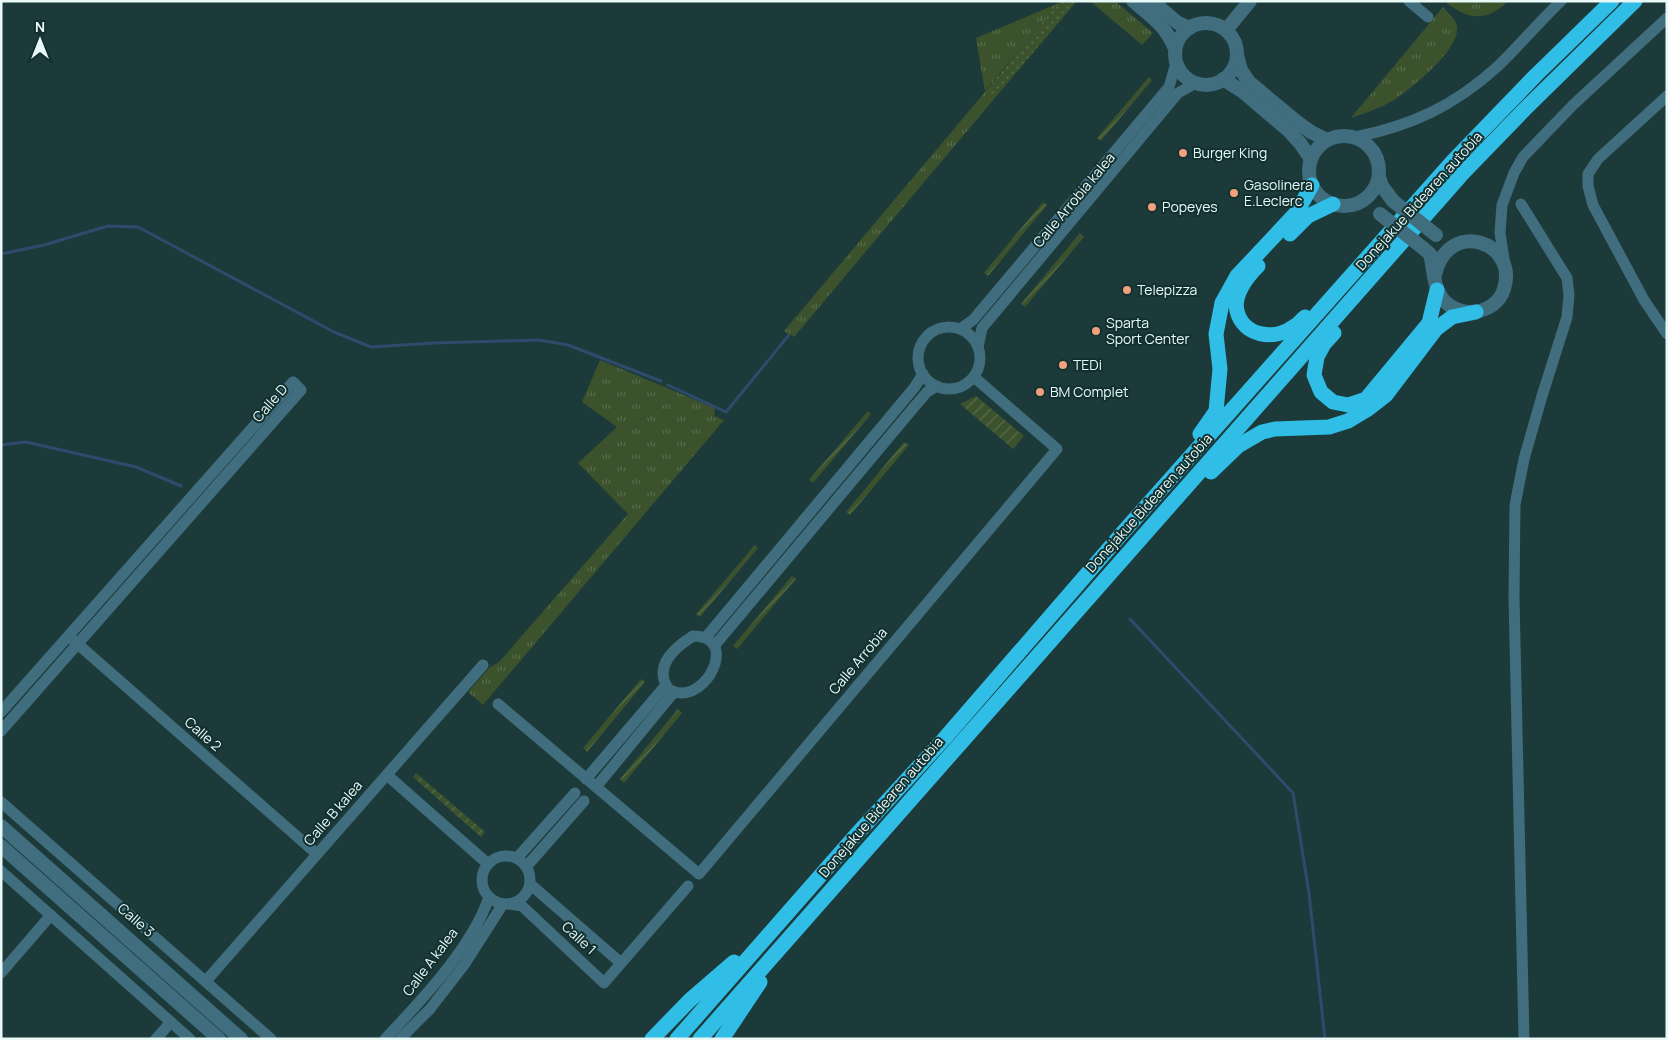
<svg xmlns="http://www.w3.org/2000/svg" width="1668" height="1040" viewBox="0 0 1668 1040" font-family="Manrope,sans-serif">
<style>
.grass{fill:url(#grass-tufts)}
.park{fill:url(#park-dots)}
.garden{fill:url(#garden-furrows)}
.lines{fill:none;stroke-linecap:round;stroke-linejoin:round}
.stream{stroke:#2e4b6d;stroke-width:3}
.minor{stroke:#406e7f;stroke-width:11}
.tertiary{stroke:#406e7f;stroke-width:14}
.motorway{stroke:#30bde6;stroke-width:15}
.tertiary-bridge{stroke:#406e7f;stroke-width:14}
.poi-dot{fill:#f1a17d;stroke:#11302f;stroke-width:2}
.labels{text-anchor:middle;stroke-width:4;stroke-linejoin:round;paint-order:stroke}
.poi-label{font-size:14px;fill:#e8f9f8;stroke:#11302f;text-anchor:start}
.street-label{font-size:14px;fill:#e8f9f8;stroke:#11302f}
</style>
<defs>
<pattern id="grass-tufts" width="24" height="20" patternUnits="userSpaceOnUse" patternTransform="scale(1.25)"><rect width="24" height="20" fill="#3b522c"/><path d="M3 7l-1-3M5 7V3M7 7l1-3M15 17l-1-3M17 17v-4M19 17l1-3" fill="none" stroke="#576c4b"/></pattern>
<pattern id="park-dots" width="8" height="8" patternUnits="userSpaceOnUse" patternTransform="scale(1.25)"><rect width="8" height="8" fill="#3b522c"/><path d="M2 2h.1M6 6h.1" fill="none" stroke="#576c4b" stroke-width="1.8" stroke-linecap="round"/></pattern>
<pattern id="garden-furrows" width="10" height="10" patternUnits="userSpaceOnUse" patternTransform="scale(1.25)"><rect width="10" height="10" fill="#3b522c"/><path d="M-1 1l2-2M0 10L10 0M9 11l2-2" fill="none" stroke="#576c4b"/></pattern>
</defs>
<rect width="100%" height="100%" fill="#1c3a39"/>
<!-- grass -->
<g class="grass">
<polygon points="1090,1 1115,1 1153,33 1142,45"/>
<path d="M1448,1H1508C1488,21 1469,21 1447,3Z"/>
<polygon points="1059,3 985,91 994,99 794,337 784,331 985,92 976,38"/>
<path d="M1443,7C1448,13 1455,18 1457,26C1461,49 1411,89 1394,100C1380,108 1366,113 1351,118Z"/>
<polygon points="600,360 715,408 714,416 724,420 483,705 468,692 489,668 499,662 628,514 578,463 617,427 582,402"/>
</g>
<!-- park -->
<polygon class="park" points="1060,1 1076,2 994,99 985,92"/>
<!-- garden -->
<g class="garden">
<polygon points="1149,77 1152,80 1101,141 1097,138"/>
<polygon points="1043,202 1047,205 988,276 984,273"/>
<polygon points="1080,233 1084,237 1025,307 1021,304"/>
<polygon points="976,396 1024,436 1013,449 960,404"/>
<polygon points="868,411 871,414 813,483 809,480"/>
<polygon points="904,442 909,445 850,515 846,512"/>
<polygon points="755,545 758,548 700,617 696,614"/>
<polygon points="792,576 796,579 737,649 733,646"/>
<polygon points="641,679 645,682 587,752 583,748"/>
<polygon points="678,709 682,713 624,783 620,779"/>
<polygon points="416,773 485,832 481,837 413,777"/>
</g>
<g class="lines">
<!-- stream -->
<g class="stream">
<polyline points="1,254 44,245 108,226 138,227 334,332 371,347 434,343 539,340 568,345 661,381"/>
<polyline points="668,385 726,412 789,335"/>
<polyline points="1,445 26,442 136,467 181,486"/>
<polyline points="1130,619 1293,793 1309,893 1325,1039"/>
</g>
<!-- minor -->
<g class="minor">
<polyline points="1409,1 1428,17"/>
<polyline points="1667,96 1598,159 1588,174 1588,186 1593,205 1644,300 1667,334"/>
<path d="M1355,137C1411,126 1454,106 1497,67C1519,46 1539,22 1561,1"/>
<polyline points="1521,204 1567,278 1569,295 1567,317 1542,396 1524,459 1515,505 1514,597 1524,1039"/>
<polyline points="1505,265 1500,233 1502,205 1514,173 1523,157 1573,105 1667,18"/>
<circle cx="949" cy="358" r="31"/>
<polyline points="960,329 973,320 1169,87 1176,63"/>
<polyline points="978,347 982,328 1178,93 1196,83"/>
<path d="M693,636C736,636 712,692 682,693C676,693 669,691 666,685C655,663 677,646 693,636Z"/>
<polyline points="706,637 914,388 923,374"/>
<polyline points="72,639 317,854"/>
<polyline points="715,645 915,406 927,392 937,386"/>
<polyline points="498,704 699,874 1057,449 974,377"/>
<polyline points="1,712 293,382 301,390 1,731"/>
<polyline points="387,775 488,864"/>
<polyline points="586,779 666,685"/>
<polyline points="596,787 674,692"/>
<polyline points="1,802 271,1039"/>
<circle cx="506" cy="880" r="24"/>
<polyline points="517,858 575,793"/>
<polyline points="526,867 584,801"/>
<polyline points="1,871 190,1039"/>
<polyline points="530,884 621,963"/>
<polyline points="510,904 522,906 604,983 688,886"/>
<polyline points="1,973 51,915"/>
<polyline points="206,981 483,665"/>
<polyline points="156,1039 171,1022"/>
<path d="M385,1039C421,1001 473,946 489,897"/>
<polyline points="400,1039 430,1009 464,965 503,904"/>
</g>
<!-- tertiary -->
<g class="tertiary">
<path d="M1133,1C1152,17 1166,26 1175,49"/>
<polyline points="1152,1 1178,23 1190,28"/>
<circle cx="1206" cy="54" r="31"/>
<polyline points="1226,30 1250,1"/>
<polyline points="1237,55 1241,70 1249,82 1297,122 1311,132 1327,140"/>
<polyline points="1223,79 1242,91 1289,131 1300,143 1311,159"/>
<circle cx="1344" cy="171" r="35"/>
<polyline points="1379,177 1382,186 1393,201"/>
<path d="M1423,248L1430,254C1434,269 1433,286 1442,298C1458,320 1496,315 1504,289C1519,241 1447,218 1435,275"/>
<polyline points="1,826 241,1039"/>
<polyline points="1,846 219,1039"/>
</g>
<!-- motorway -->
<g class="motorway">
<polyline points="1290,234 1308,216 1333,204"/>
<path d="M1258,266C1247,277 1233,295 1237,311C1243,336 1274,341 1293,327C1298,325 1301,320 1305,317"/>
<polyline points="1334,333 1324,344 1317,357 1314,375 1321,392 1333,402 1348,405 1366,399 1429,323 1437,290"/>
<polyline points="1200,434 1216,411 1220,369 1216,334 1222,303 1237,276 1297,212 1312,185"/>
<polyline points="1211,472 1238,446 1262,432 1275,429 1329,427 1348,421 1368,409 1386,395 1436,329 1452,317 1476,312"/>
<polyline points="652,1039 690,1000 734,962"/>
<polyline points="677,1039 856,835 944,739 1125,530 1452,162 1535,76 1612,1"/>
<polyline points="700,1039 1463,173 1525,109 1635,1"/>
<polyline points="722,1039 760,982"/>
</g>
<!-- tertiary-bridge -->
<g class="tertiary-bridge">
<polyline points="1393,201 1436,235"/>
<polyline points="1380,214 1423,248"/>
</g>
</g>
<!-- markers -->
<g class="poi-dot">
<circle cx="1183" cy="153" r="5"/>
<circle cx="1234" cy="193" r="5"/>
<circle cx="1152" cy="207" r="5"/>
<circle cx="1127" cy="290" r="5"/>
<circle cx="1096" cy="331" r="5"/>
<circle cx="1063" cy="365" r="5"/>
<circle cx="1040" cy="392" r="5"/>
</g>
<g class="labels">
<!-- poi labels -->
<g class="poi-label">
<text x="1193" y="158">Burger King</text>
<text x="1244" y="190">Gasolinera<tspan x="1244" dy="16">E.Leclerc</tspan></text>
<text x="1162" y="212">Popeyes</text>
<text x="1137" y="295">Telepizza</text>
<text x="1106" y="328">Sparta<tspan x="1106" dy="16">Sport Center</tspan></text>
<text x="1073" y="370">TEDi</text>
<text x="1050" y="397">BM Complet</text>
</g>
<!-- street labels -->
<g class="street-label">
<text transform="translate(1074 200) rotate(-50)" y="5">Calle Arrobia kalea</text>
<text transform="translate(1419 201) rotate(-48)" y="5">Donejakue Bidearen autobia</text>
<text transform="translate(270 403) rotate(-49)" y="5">Calle D</text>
<text transform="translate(1149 503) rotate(-48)" y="5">Donejakue Bidearen autobia</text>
<text transform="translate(858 661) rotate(-50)" y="5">Calle Arrobia</text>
<text transform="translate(203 734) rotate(41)" y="5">Calle 2</text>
<text transform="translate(881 807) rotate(-49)" y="5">Donejakue Bidearen autobia</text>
<text transform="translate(333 813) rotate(-49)" y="5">Calle B kalea</text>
<text transform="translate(136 920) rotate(41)" y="5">Calle 3</text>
<text transform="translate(579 938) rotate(43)" y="5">Calle 1</text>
<text transform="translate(430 962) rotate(-53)" y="5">Calle A kalea</text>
</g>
</g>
<!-- border -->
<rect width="1668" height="1040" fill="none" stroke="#e8f9f8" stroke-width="5"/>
<!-- north arrow -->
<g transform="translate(40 40)" stroke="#11302f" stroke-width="4" paint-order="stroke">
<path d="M0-4L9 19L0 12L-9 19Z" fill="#e8f9f8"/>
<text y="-8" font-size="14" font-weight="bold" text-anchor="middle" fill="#e8f9f8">N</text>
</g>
</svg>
